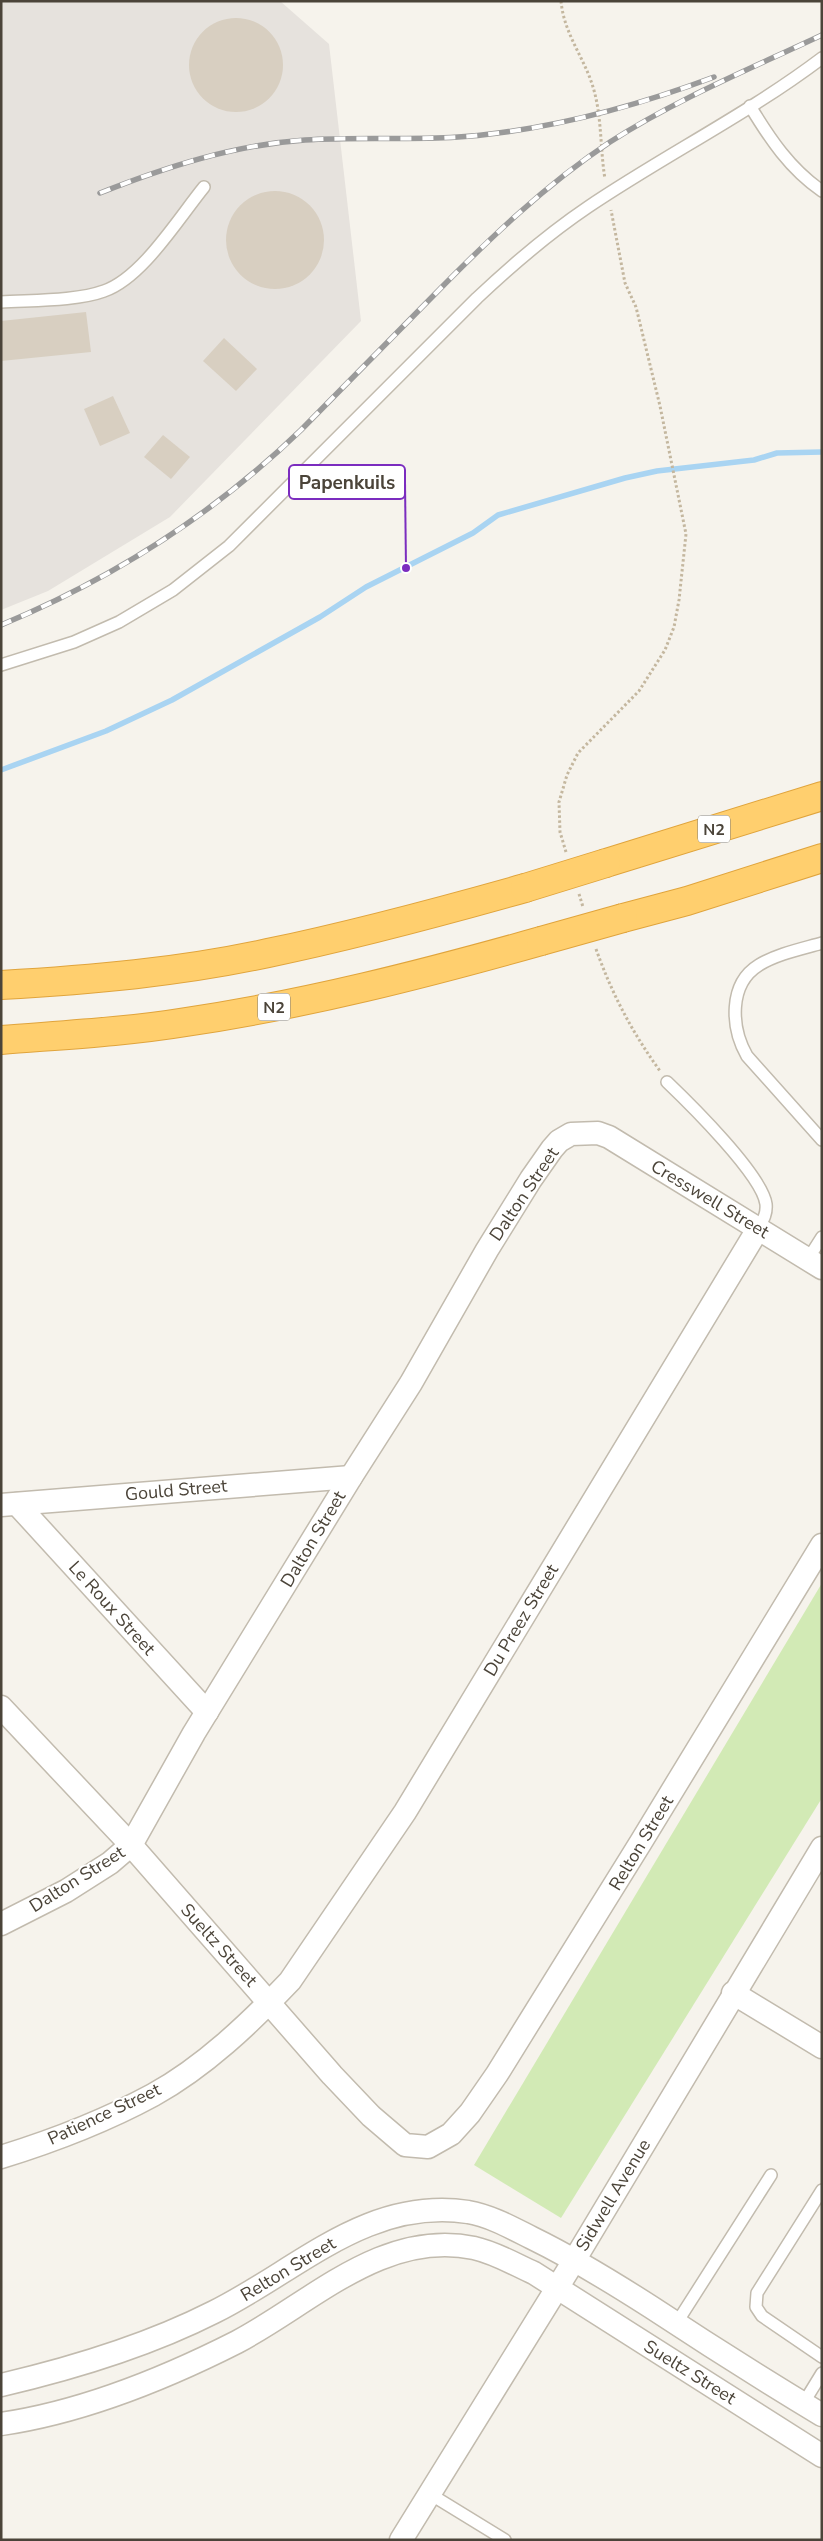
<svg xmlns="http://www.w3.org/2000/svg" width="823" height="2541" viewBox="0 0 823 2541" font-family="'Nunito Sans',sans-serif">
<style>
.industrial{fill:#e6e2dd}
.green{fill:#d2eab5}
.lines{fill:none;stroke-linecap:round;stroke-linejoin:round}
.stream{stroke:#a9d4f2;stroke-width:5.5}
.building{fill:#d8cfc1}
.service-casing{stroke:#c2bbae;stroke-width:14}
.minor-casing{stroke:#c2bbae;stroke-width:25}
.motorway-casing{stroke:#e0a43c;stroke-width:30}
.path{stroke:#c4b79f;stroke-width:3;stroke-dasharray:2.5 2.5;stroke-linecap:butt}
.service{stroke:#fff;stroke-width:11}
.minor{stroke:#fff;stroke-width:22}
.motorway{stroke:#ffcf6e;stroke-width:28}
.rail-casing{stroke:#9a9a9a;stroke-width:5.5}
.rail{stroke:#fff;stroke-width:4;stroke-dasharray:11;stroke-linecap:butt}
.motorway-bridge-casing{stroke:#e0a43c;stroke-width:30;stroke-linecap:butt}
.motorway-bridge{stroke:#ffcf6e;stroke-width:28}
.labels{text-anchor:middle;stroke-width:4;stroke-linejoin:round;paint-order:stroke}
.shield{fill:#fff;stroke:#817c74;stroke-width:1}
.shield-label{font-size:16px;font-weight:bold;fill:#4b4439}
.street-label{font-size:18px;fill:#4b4439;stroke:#fff}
.leader{fill:none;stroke:#7b2cbf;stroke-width:2}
.callout-dot{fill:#7b2cbf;stroke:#fff;stroke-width:2}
.callout{fill:#fff;stroke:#7b2cbf;stroke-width:2}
.callout-label{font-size:19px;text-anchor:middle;font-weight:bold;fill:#4b4439}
</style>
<rect width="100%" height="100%" fill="#f6f3ec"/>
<!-- industrial -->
<polygon class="industrial" points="1,1 280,1 329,44 361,321 170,517 48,591 1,610"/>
<!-- green -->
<polygon class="green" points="822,1583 822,1798 561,2218 474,2165"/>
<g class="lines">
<!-- stream -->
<polyline class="stream" points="1,770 106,731 172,700 320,617 366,587 473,533 498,515 625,478 657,471 754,460 777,453 822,452"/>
</g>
<!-- building -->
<g class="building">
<circle cx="236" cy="65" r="47"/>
<circle cx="275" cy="240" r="49"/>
<polygon points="86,312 91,352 1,361 1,321"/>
<polygon points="224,338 257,369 236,391 203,361"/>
<polygon points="113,396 130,433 100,446 84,409"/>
<polygon points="163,435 190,457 171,479 144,457"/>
</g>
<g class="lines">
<defs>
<g id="service">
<path d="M750,106C770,139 790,169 822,191"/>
<path d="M1,302C31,300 77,301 104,291C142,278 178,219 204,187"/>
<path d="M1,665L74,642L119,622L173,590L229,546L477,298C512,265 548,234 588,207C665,155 748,114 822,58"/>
<path d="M822,943C801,949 777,954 759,965C728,984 731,1028 747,1056L822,1140"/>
<path d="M667,1082C690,1104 762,1175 766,1204C767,1214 763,1220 758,1229"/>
<polyline points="808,1259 822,1237"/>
<polyline points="822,2190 757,2293 756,2307 762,2316 822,2357"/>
<polyline points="676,2324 771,2175"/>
<polyline points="803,2404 822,2373"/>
<polyline points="430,2494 505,2540"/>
</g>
<g id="minor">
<polyline points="17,1504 207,1712"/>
<polyline points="1,1505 351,1477"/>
<polyline points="1,1707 131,1845 332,2075 371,2116 405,2145 428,2147 451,2134 470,2113 497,2074 641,1842 822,1545"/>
<polyline points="1,1924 66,1891 110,1863 131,1845 194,1733 351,1477 411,1383 487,1250 531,1179 552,1149 559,1141 571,1134 598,1133 609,1137 822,1268"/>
<polyline points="733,1993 822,2047"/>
<path d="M1,2157C53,2141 105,2121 153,2095C204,2067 250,2023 290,1981L405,1812L758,1229"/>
<path d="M1,2385C74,2368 147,2346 214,2312C297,2271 367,2197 468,2212C491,2216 512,2228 532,2238C573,2258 612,2282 651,2307C707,2344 764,2380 822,2415"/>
<path d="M1,2424C83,2412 164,2379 237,2342C311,2303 383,2229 474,2248C496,2253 514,2264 534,2273L822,2456"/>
<polyline points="401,2540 575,2259 822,1848"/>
</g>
<g id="motorway">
<polyline points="606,863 822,796"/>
<polyline points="623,918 687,901 822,858"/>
<path d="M1,985C90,980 181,972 268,953C355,935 440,912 525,888"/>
<path d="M1,1040C63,1035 125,1032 186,1022C307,1004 424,974 541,941"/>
</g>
</defs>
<!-- service casing -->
<use href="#service" class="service-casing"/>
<!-- minor casing -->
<use href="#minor" class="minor-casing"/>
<!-- motorway casing -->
<use href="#motorway" class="motorway-casing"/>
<!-- path -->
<g class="path">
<path d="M561,1C564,34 584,57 593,87C602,116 600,149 605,179"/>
<polyline points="566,852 560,832 559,802 567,775 578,753 639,691 665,650 674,627 679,600 686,534 660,406 636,307 625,283 611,210"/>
<polyline points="579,894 583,907"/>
<path d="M596,949C612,994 632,1032 660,1071"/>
</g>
<!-- service -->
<use href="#service" class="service"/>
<!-- minor -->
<use href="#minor" class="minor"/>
<!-- motorway -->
<use href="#motorway" class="motorway"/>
<defs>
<g id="rail">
<path d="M100,193C166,167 233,145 305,140C367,136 429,142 490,134C567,125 642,104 714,77"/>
<path d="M1,625C114,578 214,514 301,430C345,385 390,340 434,295C488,240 545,185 610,142C677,99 750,69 822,35"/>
</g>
</defs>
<!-- rail casing -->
<use href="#rail" class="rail-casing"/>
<!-- rail -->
<use href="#rail" class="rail"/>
<defs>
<g id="motorway-bridge">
<polyline points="525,888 606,863"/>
<polyline points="541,941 623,918"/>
</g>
</defs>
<!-- motorway-bridge casing -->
<use href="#motorway-bridge" class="motorway-bridge-casing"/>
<!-- motorway-bridge -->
<use href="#motorway-bridge" class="motorway-bridge"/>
</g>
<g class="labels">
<!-- shield labels -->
<g class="shield">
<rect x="698" y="815.5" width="32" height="27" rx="4"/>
<rect x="258" y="993.5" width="32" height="27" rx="4"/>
</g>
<g class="shield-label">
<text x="714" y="835">N2</text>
<text x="274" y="1013">N2</text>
</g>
<!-- street labels -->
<g class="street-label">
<text transform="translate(524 1194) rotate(-56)" y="6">Dalton Street</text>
<text transform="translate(710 1199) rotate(31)" y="6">Cresswell Street</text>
<text transform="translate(176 1490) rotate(-5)" y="6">Gould Street</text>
<text transform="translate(313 1539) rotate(-59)" y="6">Dalton Street</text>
<text transform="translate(112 1608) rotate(48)" y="6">Le Roux Street</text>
<text transform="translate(521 1620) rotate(-59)" y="6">Du Preez Street</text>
<text transform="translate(641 1843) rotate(-59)" y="6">Relton Street</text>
<text transform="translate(77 1879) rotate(-32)" y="6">Dalton Street</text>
<text transform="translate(219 1945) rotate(48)" y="6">Sueltz Street</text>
<text transform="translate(104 2114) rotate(-25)" y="6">Patience Street</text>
<text transform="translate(613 2195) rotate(-59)" y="6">Sidwell Avenue</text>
<text transform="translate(288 2269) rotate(-31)" y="6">Relton Street</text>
<text transform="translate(690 2372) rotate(32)" y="6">Sueltz Street</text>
</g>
</g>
<!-- callouts -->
<path class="leader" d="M406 568L405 482"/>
<circle class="callout-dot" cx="406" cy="568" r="5"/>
<rect class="callout" x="289" y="465" width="116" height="34" rx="5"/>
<g class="callout-label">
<text x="347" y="489">Papenkuils</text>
</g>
<!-- border -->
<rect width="823" height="2541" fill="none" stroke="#4b4439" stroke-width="5"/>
</svg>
